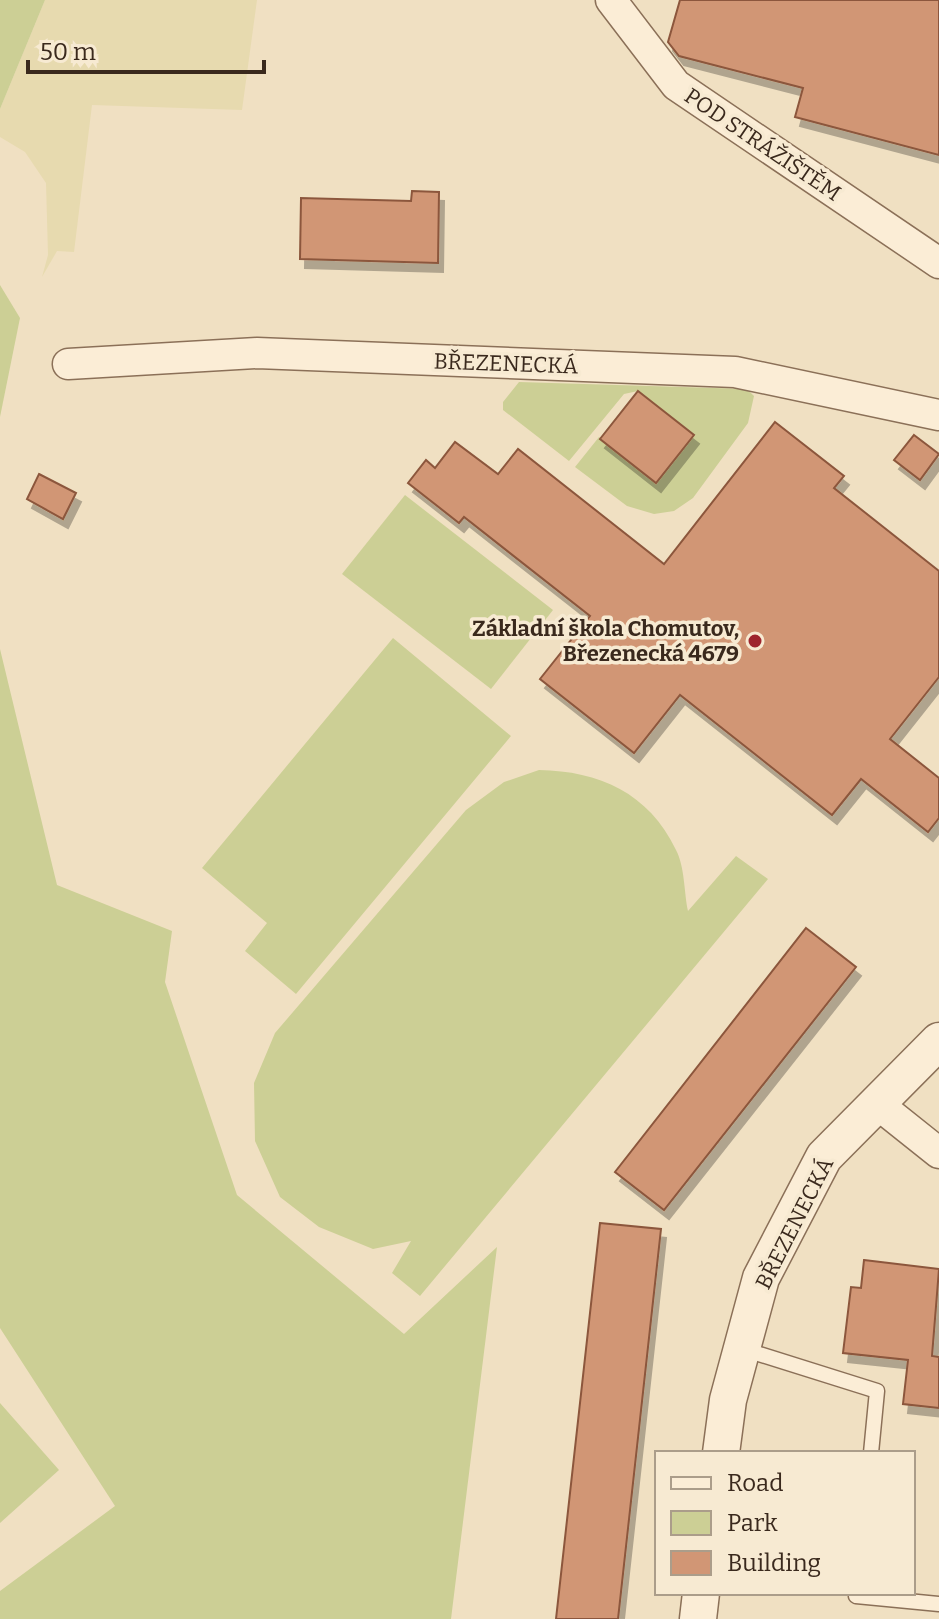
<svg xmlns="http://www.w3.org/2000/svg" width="939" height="1619" viewBox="0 0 939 1619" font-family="Bitter,serif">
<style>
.farmland{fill:#e7daaf}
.green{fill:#cccf95}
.building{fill:#d19675;stroke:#8c573c;stroke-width:2;filter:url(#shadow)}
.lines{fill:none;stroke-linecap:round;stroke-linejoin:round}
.service-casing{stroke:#8b7058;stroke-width:17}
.minor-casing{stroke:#8b7058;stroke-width:33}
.tertiary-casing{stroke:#8b7058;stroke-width:39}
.service{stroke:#fbedd6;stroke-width:14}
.minor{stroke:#fbedd6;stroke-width:30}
.tertiary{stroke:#fbedd6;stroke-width:36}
.poi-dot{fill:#9e242d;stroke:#f7ead2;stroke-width:3}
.labels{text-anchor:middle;stroke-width:7;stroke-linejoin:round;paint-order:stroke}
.street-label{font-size:22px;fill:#3a291d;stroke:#f7ead2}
.poi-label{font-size:22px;font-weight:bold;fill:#3a291d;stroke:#f7ead2;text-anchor:end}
</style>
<defs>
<filter id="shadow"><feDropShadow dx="5" dy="9" stdDeviation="0" flood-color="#0004"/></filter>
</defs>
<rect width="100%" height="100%" fill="#f0e0c2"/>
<!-- farmland -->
<polygon class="farmland" points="45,0 257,0 242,110 92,105 74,252 57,251 42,277 48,255 46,183 25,152 0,137 0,109"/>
<!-- green -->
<g class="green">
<polygon points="0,0 45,0 0,109"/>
<polygon points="0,285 20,318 0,417"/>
<polygon points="519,382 747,389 754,396 748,423 693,498 674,511 654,514 627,506 575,467 599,437 656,482 638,391 624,394 569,461 503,410 503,402"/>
<polygon points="405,495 553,610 491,689 342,574"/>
<polygon points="393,638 511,736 296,994 245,951 267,923 202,868"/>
<polygon points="0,649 57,885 172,931 165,982 237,1195 404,1334 497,1247 451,1619 0,1619 0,1591 115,1506 0,1328"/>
<path d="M539,770C599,771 649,793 676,850C685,867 684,893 688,911L736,856L768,879L420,1296L392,1273L411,1241L373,1249L319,1227L280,1197L255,1141L254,1083L275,1033L466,810L504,782Z"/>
<polygon points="0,1403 59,1470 0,1523"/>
</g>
<!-- building -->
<g class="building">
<polygon points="680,0 939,0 939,155 795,117 803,88 679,56 668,42"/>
<polygon points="412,191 439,192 438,263 300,259 301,198 411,201"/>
<polygon points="638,391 694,435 656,483 600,439"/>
<polygon points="775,422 844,476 834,488 939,571 939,677 890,739 939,778 939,818 928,832 861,779 832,815 680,695 634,753 540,679 590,616 464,517 459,523 408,483 426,460 435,468 455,442 498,474 518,449 664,564"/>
<polygon points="914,435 939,454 920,480 894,460"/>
<polygon points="39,474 76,493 63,519 27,499"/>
<polygon points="806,928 856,967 664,1210 615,1172"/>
<polygon points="600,1223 661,1229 618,1619 556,1619"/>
<polygon points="864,1260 939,1269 932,1356 939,1357 939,1408 903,1404 908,1360 843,1353 851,1287 861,1288"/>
</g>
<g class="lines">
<defs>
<g id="service">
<polyline points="743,1349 877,1391 871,1453"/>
<polyline points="857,1593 856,1596 939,1604"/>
</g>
<g id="minor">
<polyline points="611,0 676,85 939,263"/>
<polyline points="68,364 257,353 735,372 939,415"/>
<polyline points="875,1102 939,1153"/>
</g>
<g id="tertiary">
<polyline points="721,1453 728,1400 761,1278 824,1157 939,1041"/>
<polyline points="698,1619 701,1593"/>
</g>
</defs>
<!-- service casing -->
<use href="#service" class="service-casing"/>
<!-- minor casing -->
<use href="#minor" class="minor-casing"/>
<!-- tertiary casing -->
<use href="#tertiary" class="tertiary-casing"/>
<!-- service -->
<use href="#service" class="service"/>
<!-- minor -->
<use href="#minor" class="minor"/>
<!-- tertiary -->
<use href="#tertiary" class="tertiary"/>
</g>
<!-- markers -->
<circle class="poi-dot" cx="755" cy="641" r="8"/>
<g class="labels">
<!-- street labels -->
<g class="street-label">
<text transform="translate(763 144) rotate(34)" y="8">POD STRÁŽIŠTĚM</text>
<text transform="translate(506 363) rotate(2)" y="8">BŘEZENECKÁ</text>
<text transform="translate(794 1223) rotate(-63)" y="8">BŘEZENECKÁ</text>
</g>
<!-- poi labels -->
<g class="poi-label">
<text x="739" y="636">Základní škola Chomutov,<tspan x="739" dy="25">Březenecká 4679</tspan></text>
</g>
</g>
<!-- legend -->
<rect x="655" y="1451" width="260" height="144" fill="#f7ead2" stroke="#ab9d8a" stroke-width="2"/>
<rect x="671" y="1477" width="40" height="12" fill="#fbedd6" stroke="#ab9d8a" stroke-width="2"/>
<text x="727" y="1491" font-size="24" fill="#3a291d">Road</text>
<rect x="671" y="1511" width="40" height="24" fill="#cccf95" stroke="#ab9d8a" stroke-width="2"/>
<text x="727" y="1531" font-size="24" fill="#3a291d">Park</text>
<rect x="671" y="1551" width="40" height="24" fill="#d19675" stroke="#ab9d8a" stroke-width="2"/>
<text x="727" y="1571" font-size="24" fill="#3a291d">Building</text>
<!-- scale -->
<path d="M28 60v12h236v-12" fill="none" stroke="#3a291d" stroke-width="4"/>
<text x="40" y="60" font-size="24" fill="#3a291d" stroke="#f7ead2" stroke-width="6" paint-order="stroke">50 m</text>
</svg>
